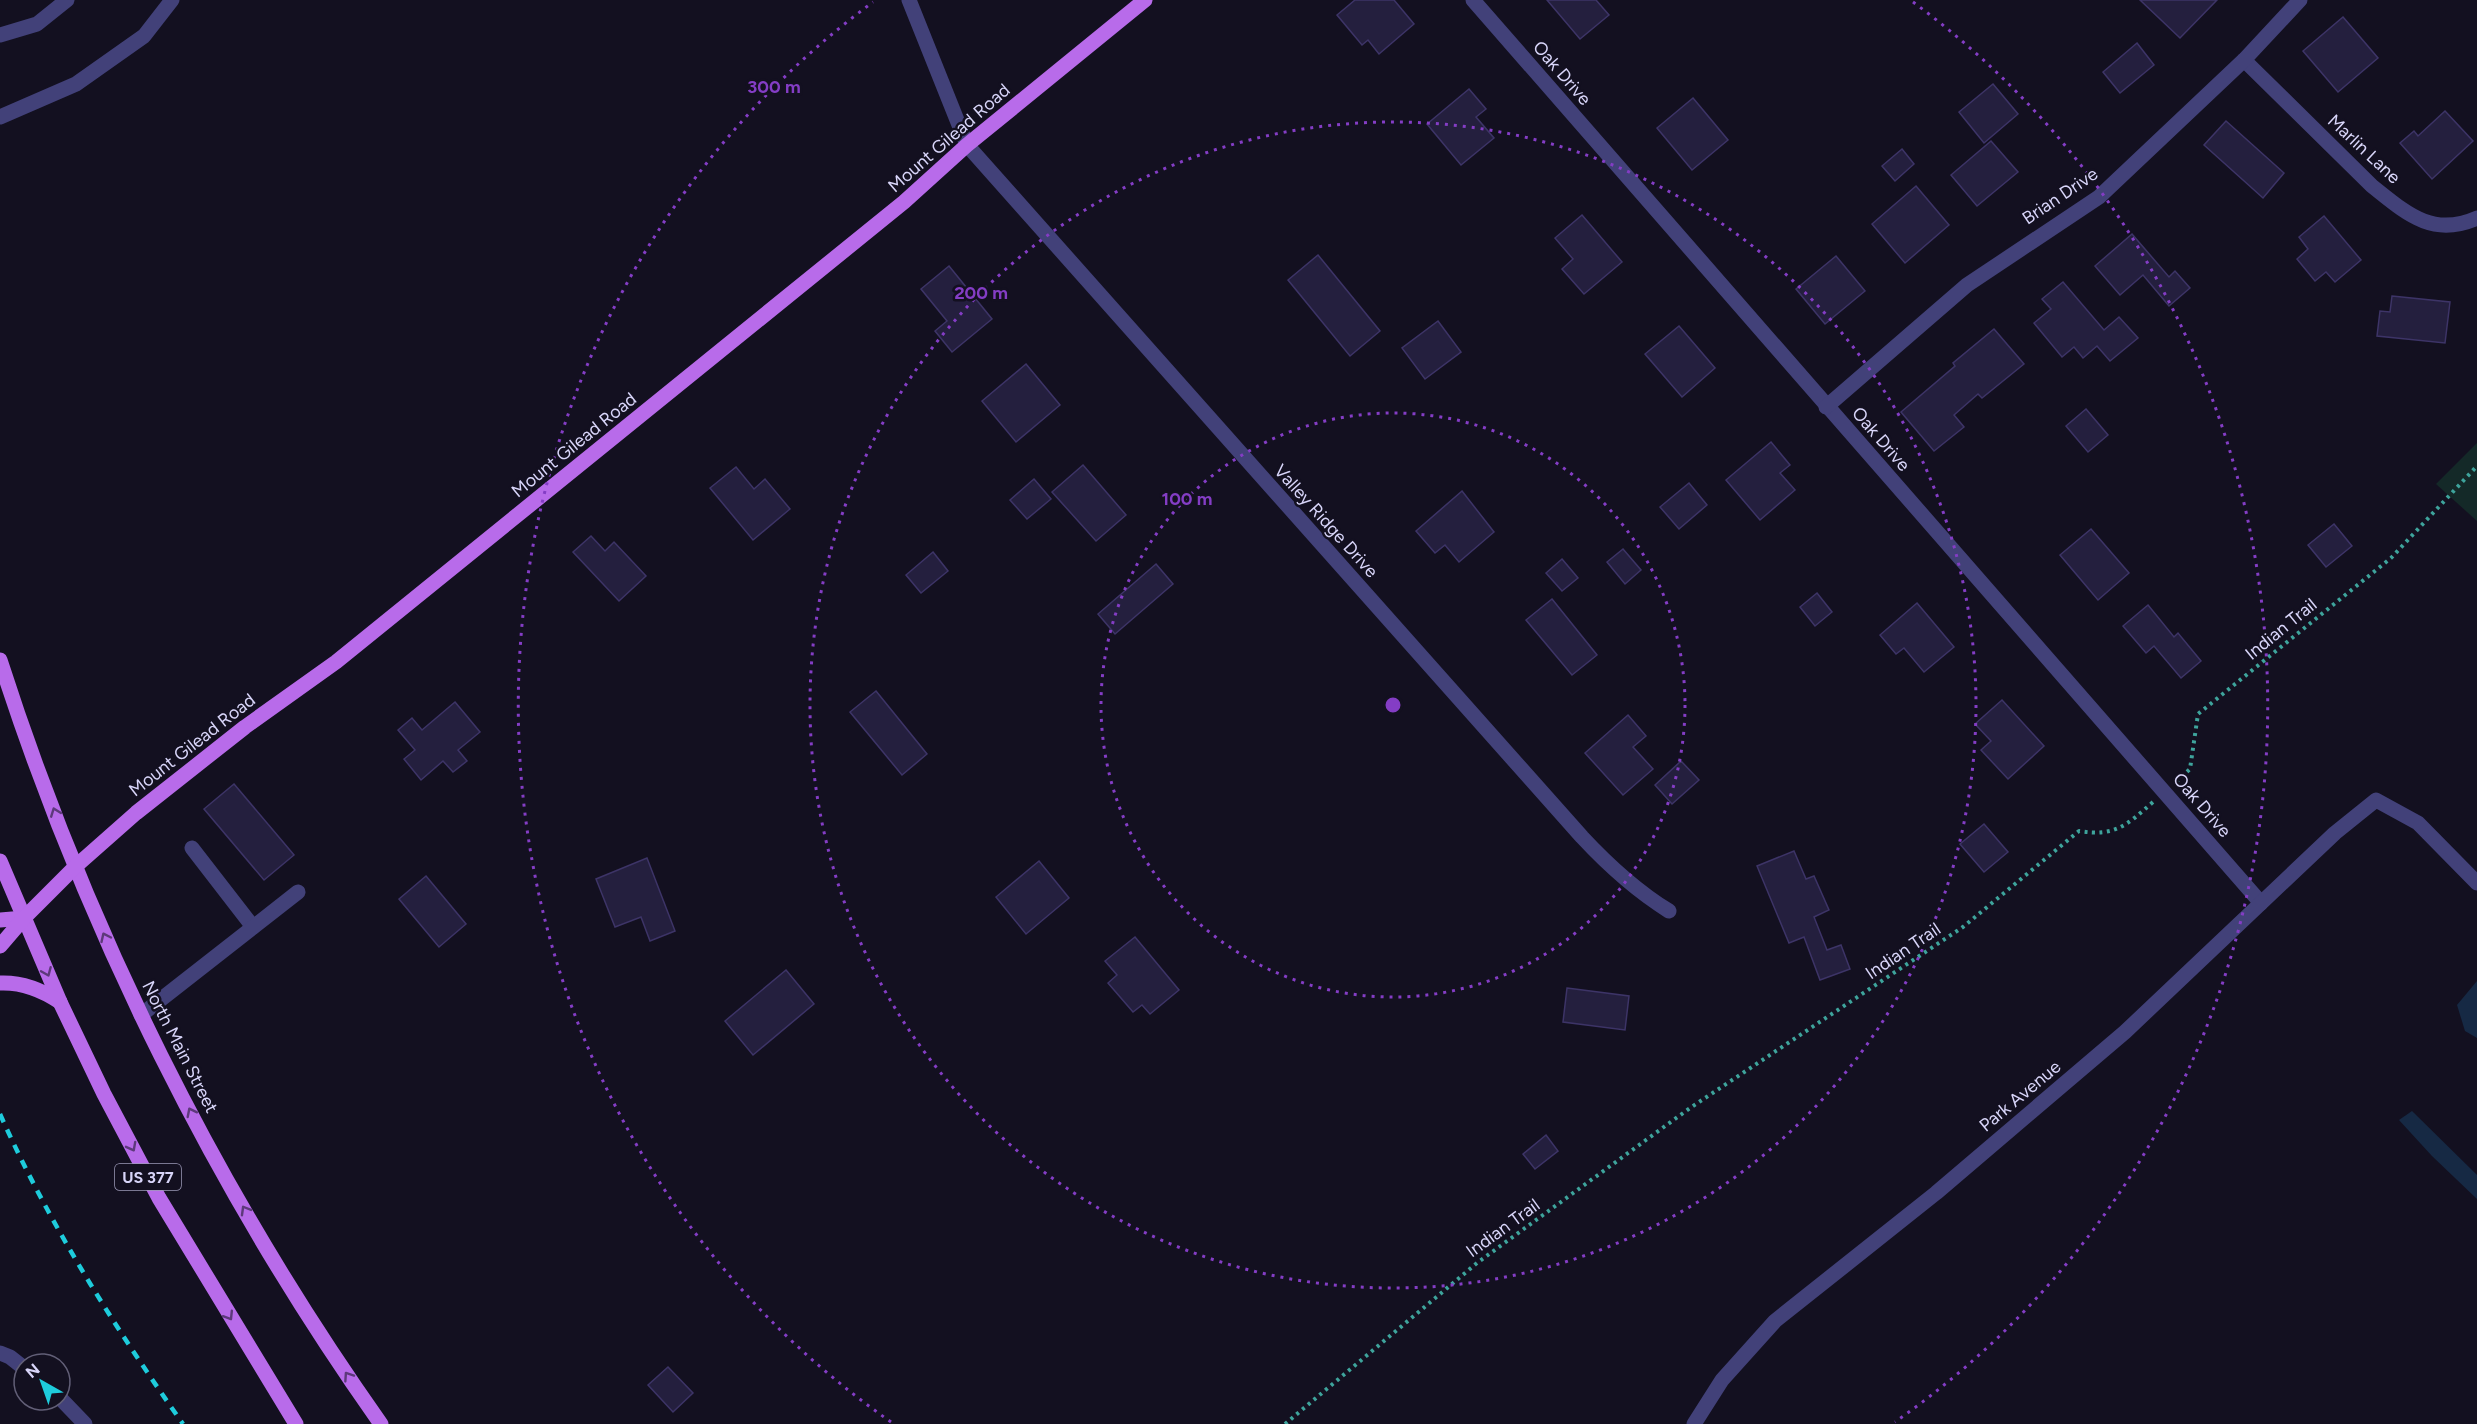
<svg xmlns="http://www.w3.org/2000/svg" width="2477" height="1424" viewBox="0 0 2477 1424" font-family="Figtree,sans-serif">
<style>
.green{fill:#142928}
.water{fill:#162944}
.building{fill:#241f3e;stroke:#3d3467;stroke-width:1.5}
.lines{fill:none;stroke-linecap:round;stroke-linejoin:round}
.path{stroke:#3ea49c;stroke-width:4;stroke-dasharray:3 4.5;stroke-linecap:butt}
.minor{stroke:#424179;stroke-width:15}
.major{stroke:#b86bea;stroke-width:15}
.rail{stroke:#1eccdc;stroke-width:4.5;stroke-dasharray:9 8;stroke-linecap:butt}
.oneway{stroke:#5d397b}
.ring{fill:none;stroke:#843dc5;stroke-width:3;stroke-dasharray:3 6}
.labels{text-anchor:middle;stroke-width:5;stroke-linejoin:round;paint-order:stroke}
.shield{fill:#131020;stroke:#9d9ab8;stroke-width:1.5}
.shield-label{font-size:16px;font-weight:bold;fill:#d8d5f9}
.street-label{font-size:18px;fill:#d8d5f9;stroke:#131020}
.centre{fill:#843dc5;stroke:#131020;stroke-width:3}
.ring-label{font-size:18px;text-anchor:middle;font-weight:bold;fill:#843dc5;stroke:#131020;stroke-width:5;stroke-linejoin:round;paint-order:stroke}
</style>
<rect width="100%" height="100%" fill="#131020"/>
<!-- green -->
<polygon class="green" points="2477,443 2477,521 2436,484"/>
<!-- water -->
<g class="water">
<polygon points="2477,981 2477,1038 2465,1031 2457,1005"/>
<polygon points="2412,1111 2477,1175 2477,1199 2432,1156 2399,1120"/>
</g>
<!-- building -->
<g class="building">
<polygon points="1355,0 1394,0 1414,24 1379,54 1368,40 1362,45 1337,15"/>
<polygon points="1547,0 1596,0 1609,15 1580,39"/>
<polygon points="2140,0 2217,0 2180,38"/>
<polygon points="2343,17 2378,58 2338,92 2303,51"/>
<polygon points="2137,43 2154,65 2120,93 2103,72"/>
<polygon points="1993,84 2018,114 1984,143 1959,112"/>
<polygon points="1469,89 1486,109 1476,117 1494,138 1461,165 1427,124"/>
<polygon points="1693,98 1728,140 1692,170 1657,128"/>
<polygon points="2445,111 2473,141 2432,179 2400,143 2414,131 2418,136"/>
<polygon points="2226,121 2284,173 2263,198 2204,145"/>
<polygon points="1991,141 2018,172 1977,206 1951,175"/>
<polygon points="1902,149 1914,164 1895,181 1882,166"/>
<polygon points="1916,186 1949,225 1905,263 1872,224"/>
<polygon points="1582,215 1622,262 1584,294 1562,269 1573,259 1555,238"/>
<polygon points="2324,216 2361,260 2335,282 2326,272 2315,281 2297,259 2308,249 2299,237"/>
<polygon points="2132,234 2169,277 2175,271 2190,288 2169,306 2143,275 2120,295 2095,266"/>
<polygon points="1318,255 1380,331 1350,356 1288,280"/>
<polygon points="1836,256 1865,291 1825,324 1796,289"/>
<polygon points="949,266 992,319 952,352 935,331 947,321 921,289"/>
<polygon points="2063,282 2104,330 2119,317 2138,338 2110,361 2097,346 2083,358 2074,347 2062,357 2034,323 2051,309 2042,299"/>
<polygon points="2392,296 2450,302 2445,343 2377,336 2380,311 2390,312"/>
<polygon points="1438,321 1461,352 1425,379 1402,348"/>
<polygon points="1679,326 1715,368 1682,397 1645,354"/>
<polygon points="1994,329 2024,364 1982,398 1978,394 1954,415 1964,427 1934,451 1901,412 1955,366 1953,363"/>
<polygon points="1026,364 1060,405 1016,442 982,401"/>
<polygon points="2086,409 2108,435 2088,452 2066,426"/>
<polygon points="1771,442 1790,465 1780,473 1795,490 1760,520 1726,480"/>
<polygon points="1083,465 1126,515 1096,541 1052,492"/>
<polygon points="736,467 754,489 765,479 790,509 753,540 710,488"/>
<polygon points="1034,479 1051,499 1027,519 1010,500"/>
<polygon points="1689,483 1707,505 1679,529 1660,507"/>
<polygon points="1462,491 1494,532 1459,562 1445,545 1435,553 1416,531"/>
<polygon points="2334,524 2352,546 2326,567 2308,545"/>
<polygon points="2091,529 2129,573 2098,600 2060,555"/>
<polygon points="591,536 605,551 614,542 646,576 619,601 573,552"/>
<polygon points="1623,549 1641,570 1625,584 1607,562"/>
<polygon points="933,552 948,571 921,593 906,575"/>
<polygon points="1562,559 1578,578 1562,591 1546,573"/>
<polygon points="1156,564 1173,584 1115,634 1098,614"/>
<polygon points="1817,593 1832,612 1815,626 1800,607"/>
<polygon points="1552,599 1597,655 1572,675 1526,620"/>
<polygon points="1917,603 1954,647 1924,672 1904,648 1896,654 1880,635"/>
<polygon points="2148,605 2174,637 2178,633 2201,661 2181,678 2154,646 2146,653 2123,626"/>
<polygon points="876,691 927,754 902,775 850,712"/>
<polygon points="2002,700 2044,746 2008,779 1981,750 1991,741 1975,724"/>
<polygon points="455,702 480,732 458,750 467,761 453,772 443,761 421,780 404,759 415,750 398,730 412,718 422,730"/>
<polygon points="1628,715 1646,736 1633,747 1653,769 1623,795 1585,753"/>
<polygon points="1681,761 1699,780 1672,804 1655,785"/>
<polygon points="234,784 294,855 264,880 204,809"/>
<polygon points="1984,824 2008,852 1984,872 1960,844"/>
<polygon points="1794,851 1806,879 1814,876 1829,910 1814,917 1827,950 1841,945 1850,969 1820,980 1804,937 1789,943 1757,866"/>
<polygon points="647,858 675,931 650,941 641,917 615,927 596,879"/>
<polygon points="1039,861 1069,898 1026,934 996,897"/>
<polygon points="426,876 466,924 439,947 399,899"/>
<polygon points="1135,937 1179,990 1150,1014 1142,1005 1133,1012 1108,983 1117,975 1105,961"/>
<polygon points="786,970 814,1004 753,1055 725,1021"/>
<polygon points="1567,988 1629,996 1625,1030 1563,1022"/>
<polygon points="1546,1135 1558,1151 1535,1169 1523,1154"/>
<polygon points="668,1367 693,1393 673,1412 648,1385"/>
</g>
<g class="lines">
<!-- path -->
<g class="path">
<polyline points="2176,782 2190,769 2198,714 2391,558 2477,466"/>
<path d="M1285,1424L1477,1263L1690,1108L1963,927L2079,831C2115,837 2127,825 2153,802"/>
</g>
<!-- minor -->
<g class="minor">
<path d="M909,0L967,145L1582,837C1609,866 1635,890 1669,911"/>
<polyline points="1473,0 2261,903"/>
<polyline points="0,35 37,24 67,0"/>
<path d="M2244,60L2372,186C2406,213 2432,238 2477,218"/>
<polyline points="0,117 76,84 144,36 172,0"/>
<polyline points="1826,407 1967,285 2099,197 2244,60 2300,0"/>
<polyline points="192,848 253,927"/>
<polyline points="141,1015 298,892"/>
<polyline points="0,1353 10,1357 24,1368"/>
<polyline points="60,1398 85,1424"/>
<polyline points="1694,1424 1722,1380 1775,1321 1936,1193 2125,1032 2335,833 2376,800 2418,823 2477,883"/>
</g>
<!-- major -->
<g class="major">
<path d="M0,660C87,931 216,1191 381,1424"/>
<polyline points="0,861 60,1002 104,1094 159,1198 296,1424"/>
<polyline points="0,920 24,918"/>
<polyline points="0,946 24,918 76,866 136,813 245,727 336,662 904,202 967,145 1145,0"/>
<path d="M0,983C23,982 42,990 60,1002"/>
</g>
<!-- rail -->
<path class="rail" d="M0,1114C49,1224 114,1326 183,1424"/>
</g>
<!-- one-way arrows -->
<defs><path id="oneway-chevron" d="M-2-3.5L2.5 0L-2 3.5" fill="none" stroke-width="1.6" stroke-linecap="round" stroke-linejoin="round" transform="scale(1.5)"/></defs>
<g class="oneway">
<use href="#oneway-chevron" transform="translate(55 812) rotate(-111)"/>
<use href="#oneway-chevron" transform="translate(105 937) rotate(-115)"/>
<use href="#oneway-chevron" transform="translate(47 972) rotate(67)"/>
<use href="#oneway-chevron" transform="translate(191 1112) rotate(-117)"/>
<use href="#oneway-chevron" transform="translate(132 1147) rotate(62)"/>
<use href="#oneway-chevron" transform="translate(245 1210) rotate(-120)"/>
<use href="#oneway-chevron" transform="translate(229 1316) rotate(58)"/>
<use href="#oneway-chevron" transform="translate(348 1376) rotate(-124)"/>
</g>
<!-- distance rings -->
<g class="ring">
<circle cx="1393" cy="705" r="292"/>
<circle cx="1393" cy="705" r="583"/>
<path d="M891 1422A875 875 0 0 1 873 2M1913 2A875 875 0 0 1 1895 1422"/>
</g>
<g class="labels">
<!-- shield labels -->
<rect class="shield" x="115" y="1164" width="66" height="26" rx="4.5"/>
<g class="shield-label">
<text x="148" y="1183">US 377</text>
</g>
<!-- street labels -->
<g class="street-label">
<text transform="translate(1562 73) rotate(49)" y="6">Oak Drive</text>
<text transform="translate(949 138) rotate(-41)" y="6">Mount Gilead Road</text>
<text transform="translate(2364 149) rotate(43)" y="6">Marlin Lane</text>
<text transform="translate(2060 196) rotate(-34)" y="6">Brian Drive</text>
<text transform="translate(1881 439) rotate(49)" y="6">Oak Drive</text>
<text transform="translate(574 445) rotate(-39)" y="6">Mount Gilead Road</text>
<text transform="translate(1326 521) rotate(48)" y="6">Valley Ridge Drive</text>
<text transform="translate(2281 629) rotate(-39)" y="6">Indian Trail</text>
<text transform="translate(192 745) rotate(-38)" y="6">Mount Gilead Road</text>
<text transform="translate(2202 805) rotate(49)" y="6">Oak Drive</text>
<text transform="translate(1903 951) rotate(-34)" y="6">Indian Trail</text>
<text transform="translate(180 1047) rotate(63)" y="6">North Main Street</text>
<text transform="translate(2020 1096) rotate(-40)" y="6">Park Avenue</text>
<text transform="translate(1503 1228) rotate(-36)" y="6">Indian Trail</text>
</g>
</g>
<circle cx="1393" cy="705" r="9" class="centre"/>
<g class="ring-label">
<text x="774" y="93">300 m</text>
<text x="981" y="299">200 m</text>
<text x="1187" y="505">100 m</text>
</g>
<!-- north arrow -->
<g transform="translate(42 1382) rotate(320)"><circle r="28" fill="#131020" stroke="#625f77" stroke-width="1.5"/>
<path d="M0-4.5L10 22L0 15L-10 22Z" fill="#1eccdc"/>
<text y="-9" font-size="16" font-weight="bold" text-anchor="middle" fill="#d8d5f9">N</text>
</g>
</svg>
